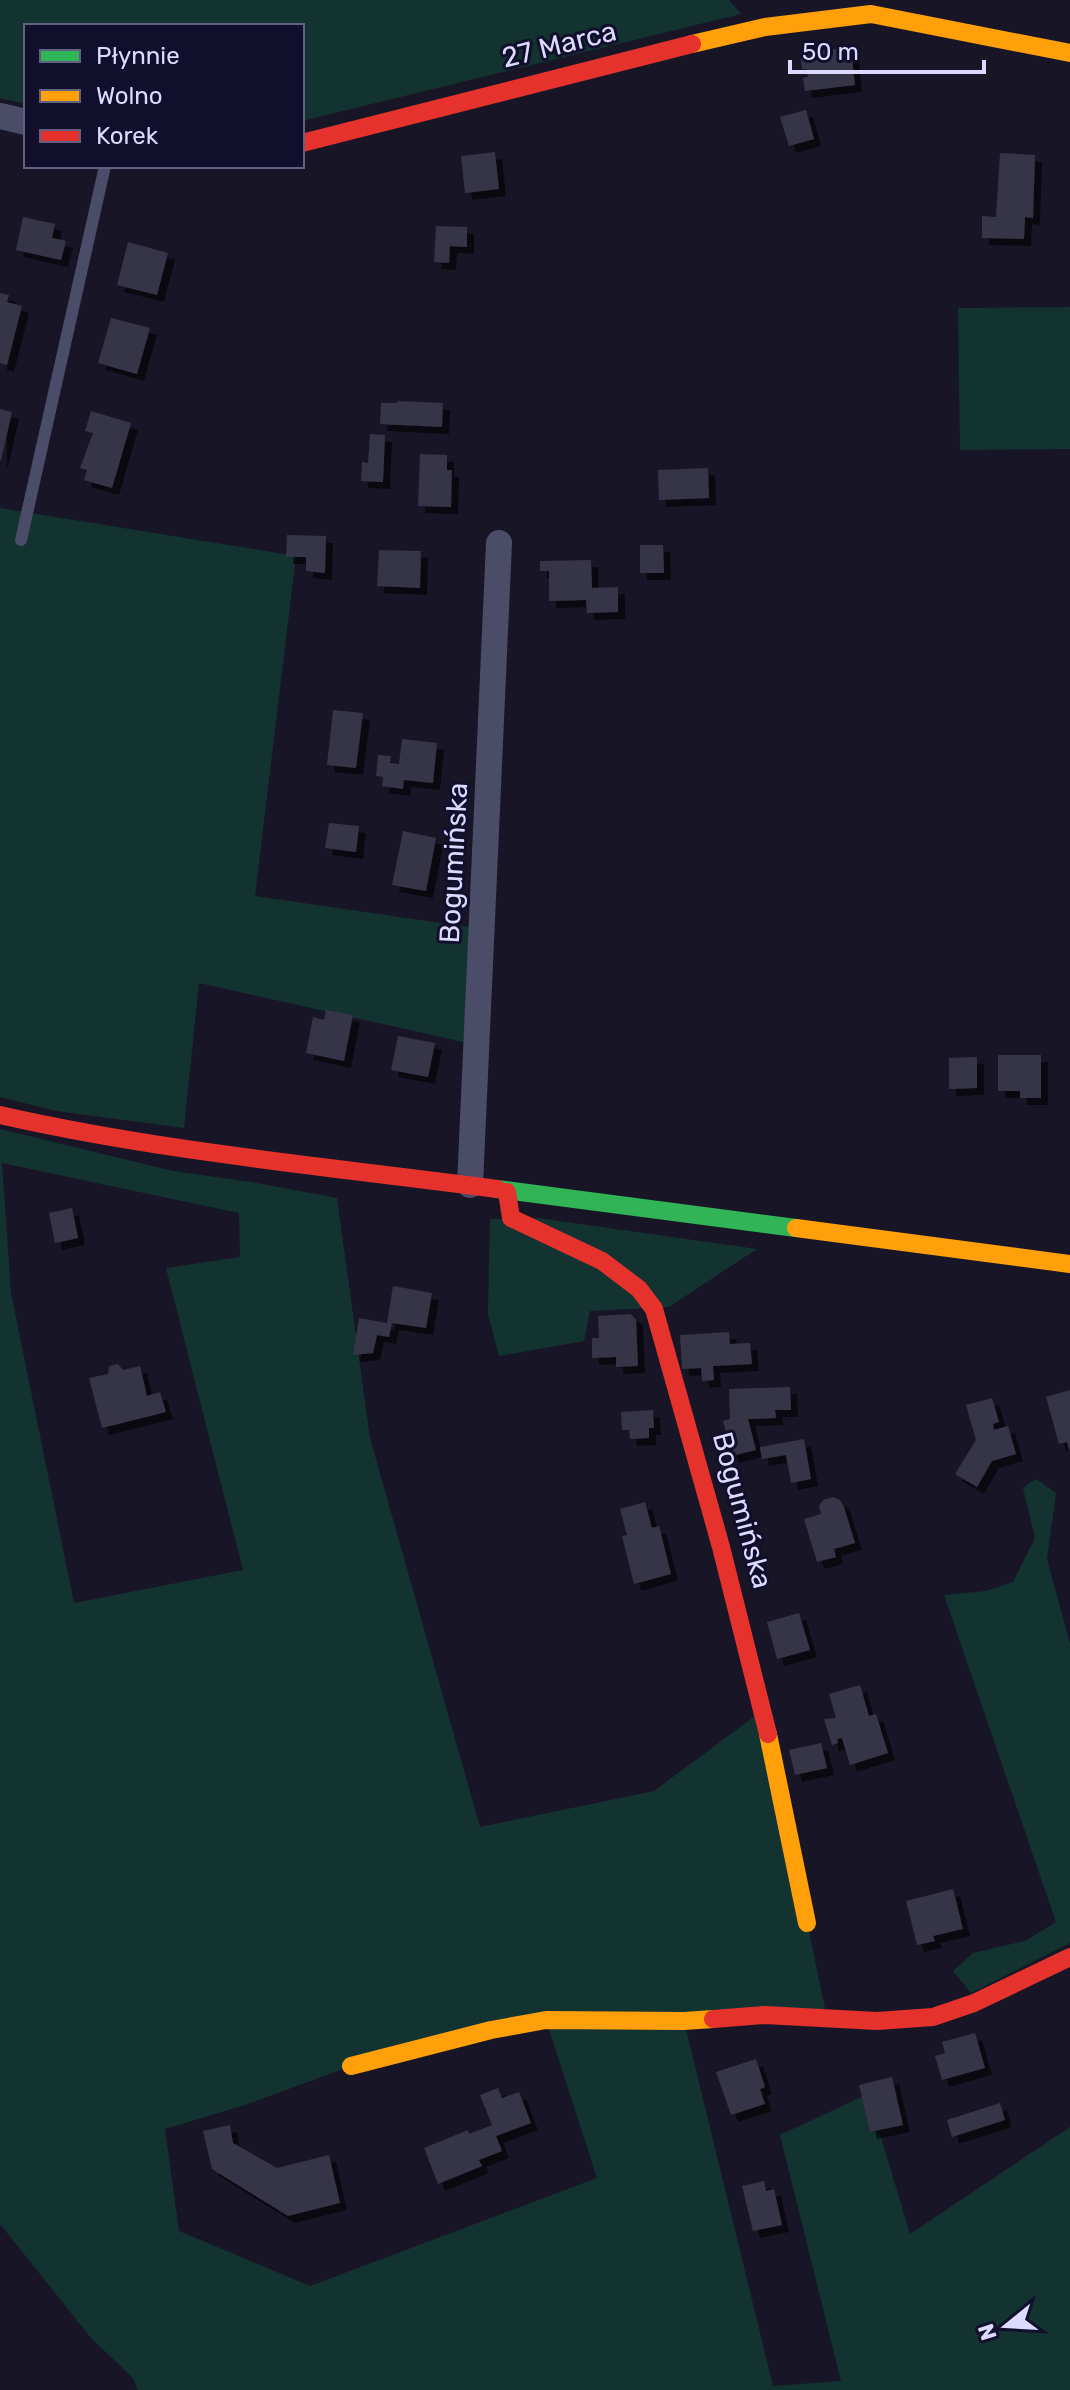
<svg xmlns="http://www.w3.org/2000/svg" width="1070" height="2390" viewBox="0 0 1070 2390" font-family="Rubik,sans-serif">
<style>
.green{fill:#133331;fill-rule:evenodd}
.building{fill:#363447;filter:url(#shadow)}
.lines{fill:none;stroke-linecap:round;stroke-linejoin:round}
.lane{stroke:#4b4c67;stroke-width:12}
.street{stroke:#4b4c67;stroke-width:26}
.fast{stroke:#30b455;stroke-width:18}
.slow{stroke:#ff9f0a;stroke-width:18}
.jam{stroke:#e5322d;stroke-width:18}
.labels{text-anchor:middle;stroke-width:6;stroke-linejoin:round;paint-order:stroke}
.street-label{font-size:28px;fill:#dcdbff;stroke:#120f2d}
</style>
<defs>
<filter id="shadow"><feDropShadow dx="7" dy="7" stdDeviation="0" flood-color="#0009"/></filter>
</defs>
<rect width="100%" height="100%" fill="#181626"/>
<!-- green -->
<g class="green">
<polygon points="0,0 729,0 741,14 302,121 302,26 26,26 26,104 0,98"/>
<polygon points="1070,307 1070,449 960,450 958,308"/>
<polygon points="0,508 296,556 255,896 482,929 477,1045 199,983 184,1128 56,1111 0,1097"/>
<path d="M0,1129L173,1171L257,1183L337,1198L370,1438L480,1827L654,1791L763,1710L827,2018L684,2021L773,2386L841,2381L780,2135L868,2094L910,2234L1070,2127V2390H138L133,2378L91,2338L0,2224ZM2,1163L239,1213L240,1257L166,1268L243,1570L74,1603L11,1293ZM546,2020L597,2178L310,2286L179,2231L165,2129L245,2105L351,2066Z"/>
<polygon points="538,1218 757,1249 669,1307 590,1311 584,1341 499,1356 488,1314 490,1219"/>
<polygon points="1036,1479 1056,1493 1047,1559 1070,1644 1070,1943 971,1993 953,1971 973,1953 1025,1941 1056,1922 944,1595 986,1591 1013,1582 1035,1538 1023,1488"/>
</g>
<!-- building -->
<g class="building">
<polygon points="851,47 855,85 805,91 803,78 808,77 807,69 802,69 800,53"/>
<polygon points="806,110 814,139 789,146 780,117"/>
<polygon points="495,152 499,189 465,193 461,156"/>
<polygon points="1000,153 1035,155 1033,218 1025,217 1024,239 982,238 982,216 996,217"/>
<polygon points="23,217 55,224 52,238 66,241 61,260 16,250"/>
<polygon points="436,226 467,227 467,247 450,246 449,263 434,262"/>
<polygon points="128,242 168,253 157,295 117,285"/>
<polygon points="0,293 9,295 7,302 22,306 7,365 0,363"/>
<polygon points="111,318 150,328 137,374 98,363"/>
<polygon points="397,401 443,403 442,427 380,424 381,403 397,403"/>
<polygon points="0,409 12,412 1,460 0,460"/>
<polygon points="91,411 131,423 112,488 84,480 87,470 80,468 93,433 85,431"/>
<polygon points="370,434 385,435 383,482 361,481 362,462 368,463"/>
<polygon points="420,454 447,455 447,470 452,470 451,507 418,506"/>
<polygon points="708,468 709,498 659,500 658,470"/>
<polygon points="287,535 326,536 325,573 306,571 306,557 286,557"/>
<polygon points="640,545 663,545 664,573 640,573"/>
<polygon points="379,550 421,551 420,588 377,586"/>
<polygon points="591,560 592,588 618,587 618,612 587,613 586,600 549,601 549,571 540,571 540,561"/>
<polygon points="333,710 363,713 356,768 327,765"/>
<polygon points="402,739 437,743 433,783 404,780 403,789 382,786 383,777 376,776 378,755 391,756 390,763 399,764"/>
<polygon points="329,823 359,826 356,852 325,848"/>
<polygon points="403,831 436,838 426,891 392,885"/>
<polygon points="326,1010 353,1015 344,1061 306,1053 313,1017 324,1020"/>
<polygon points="398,1036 435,1043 428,1077 391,1070"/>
<polygon points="998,1055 1041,1055 1041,1098 1020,1098 1020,1091 998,1091"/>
<polygon points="977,1057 977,1088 949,1089 949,1058"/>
<polygon points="72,1208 78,1238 55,1243 49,1213"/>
<polygon points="393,1286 432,1293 426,1328 392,1323 389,1337 377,1335 373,1353 353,1355 359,1318 387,1323"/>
<polygon points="630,1314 636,1319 638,1366 616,1367 616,1357 592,1358 592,1338 599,1338 598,1316"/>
<polygon points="729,1332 730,1344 750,1343 752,1364 713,1366 714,1380 702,1381 701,1368 682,1369 680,1335"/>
<polygon points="118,1364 123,1370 140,1366 147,1396 160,1392 166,1412 102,1428 89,1378 108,1374 109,1366"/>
<polygon points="790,1387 791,1410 775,1410 776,1418 748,1419 756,1450 732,1456 723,1421 730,1419 729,1389"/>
<polygon points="1070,1390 1070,1450 1069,1450 1067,1442 1059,1444 1046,1397"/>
<polygon points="992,1398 999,1422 993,1424 994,1430 1008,1426 1016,1454 992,1461 977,1487 955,1474 976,1440 966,1405"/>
<polygon points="653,1410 654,1428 649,1428 649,1438 630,1439 629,1430 622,1430 621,1412"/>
<polygon points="804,1439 811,1479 791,1483 786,1455 762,1459 760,1447"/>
<polygon points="833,1497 840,1500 844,1507 855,1543 834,1549 836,1557 817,1562 804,1519 821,1514 819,1506 823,1500"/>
<polygon points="645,1502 652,1528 659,1526 671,1574 634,1584 622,1536 627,1535 620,1509"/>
<polygon points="799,1613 810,1650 777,1659 767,1622"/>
<polygon points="860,1685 869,1716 876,1714 888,1753 850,1765 842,1738 837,1739 838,1743 832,1745 824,1719 836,1718 829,1694"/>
<polygon points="821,1743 827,1768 795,1775 789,1750"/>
<polygon points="953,1889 963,1929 933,1936 935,1941 917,1945 906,1901"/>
<polygon points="975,2033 985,2068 942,2080 935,2056 945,2053 942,2042"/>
<polygon points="756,2059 765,2087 760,2089 765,2104 731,2115 716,2072"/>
<polygon points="892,2077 903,2125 870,2132 859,2085"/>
<polygon points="498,2088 502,2098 519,2092 531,2123 496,2136 502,2151 479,2160 482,2166 438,2184 424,2148 468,2130 469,2134 492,2125 480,2095"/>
<polygon points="1000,2103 1005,2120 952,2137 947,2120"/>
<polygon points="230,2125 233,2143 277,2168 329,2155 340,2203 288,2216 212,2169 203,2131"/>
<polygon points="764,2181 766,2191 774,2189 782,2225 753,2231 742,2186"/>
</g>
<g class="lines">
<!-- lane -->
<polyline class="lane" points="21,540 105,166"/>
<!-- street -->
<g class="street">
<polyline points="0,116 26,122"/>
<polyline points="470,1185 499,543"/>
</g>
<!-- fast -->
<polyline class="fast" points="497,1189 796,1228"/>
<!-- slow -->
<g class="slow">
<polyline points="692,44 765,27 871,14 1070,53"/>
<polyline points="796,1228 1070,1264"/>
<polyline points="768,1734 807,1923"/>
<polyline points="351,2066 491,2030 546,2020 684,2021 713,2019"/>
</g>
<!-- jam -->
<g class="jam">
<polyline points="302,143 692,44"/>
<path d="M0,1115C163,1152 332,1167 497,1189"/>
<polyline points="507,1192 511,1218 602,1261 639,1289 654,1309 721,1547 768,1734"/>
<polyline points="713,2019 765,2015 877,2021 933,2017 974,2003 1070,1957"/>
</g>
</g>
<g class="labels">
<!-- street labels -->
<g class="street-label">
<text transform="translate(559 44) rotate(-14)" y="10">27 Marca</text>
<text transform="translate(453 863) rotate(-87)" y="10">Bogumińska</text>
<text transform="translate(743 1510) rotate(75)" y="10">Bogumińska</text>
</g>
</g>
<!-- legend -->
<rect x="24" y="24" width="280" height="144" fill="#120f2d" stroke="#636181" stroke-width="2"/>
<rect x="40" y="50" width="40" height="12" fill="#30b455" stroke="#636181" stroke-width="2"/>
<text x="96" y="64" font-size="24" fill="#dcdbff">Płynnie</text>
<rect x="40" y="90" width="40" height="12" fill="#ff9f0a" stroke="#636181" stroke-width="2"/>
<text x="96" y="104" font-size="24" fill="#dcdbff">Wolno</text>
<rect x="40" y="130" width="40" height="12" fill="#e5322d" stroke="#636181" stroke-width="2"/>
<text x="96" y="144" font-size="24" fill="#dcdbff">Korek</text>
<!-- north arrow -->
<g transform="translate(1006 2326) rotate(252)" stroke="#120f2d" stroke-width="6" paint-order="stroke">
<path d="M0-6L14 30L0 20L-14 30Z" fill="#dcdbff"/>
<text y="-12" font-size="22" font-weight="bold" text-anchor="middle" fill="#dcdbff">N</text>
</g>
<!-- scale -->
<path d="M790 60v12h194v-12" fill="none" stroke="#dcdbff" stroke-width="4"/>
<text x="802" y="60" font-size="24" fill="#dcdbff" stroke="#120f2d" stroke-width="6" paint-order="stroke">50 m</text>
</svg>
